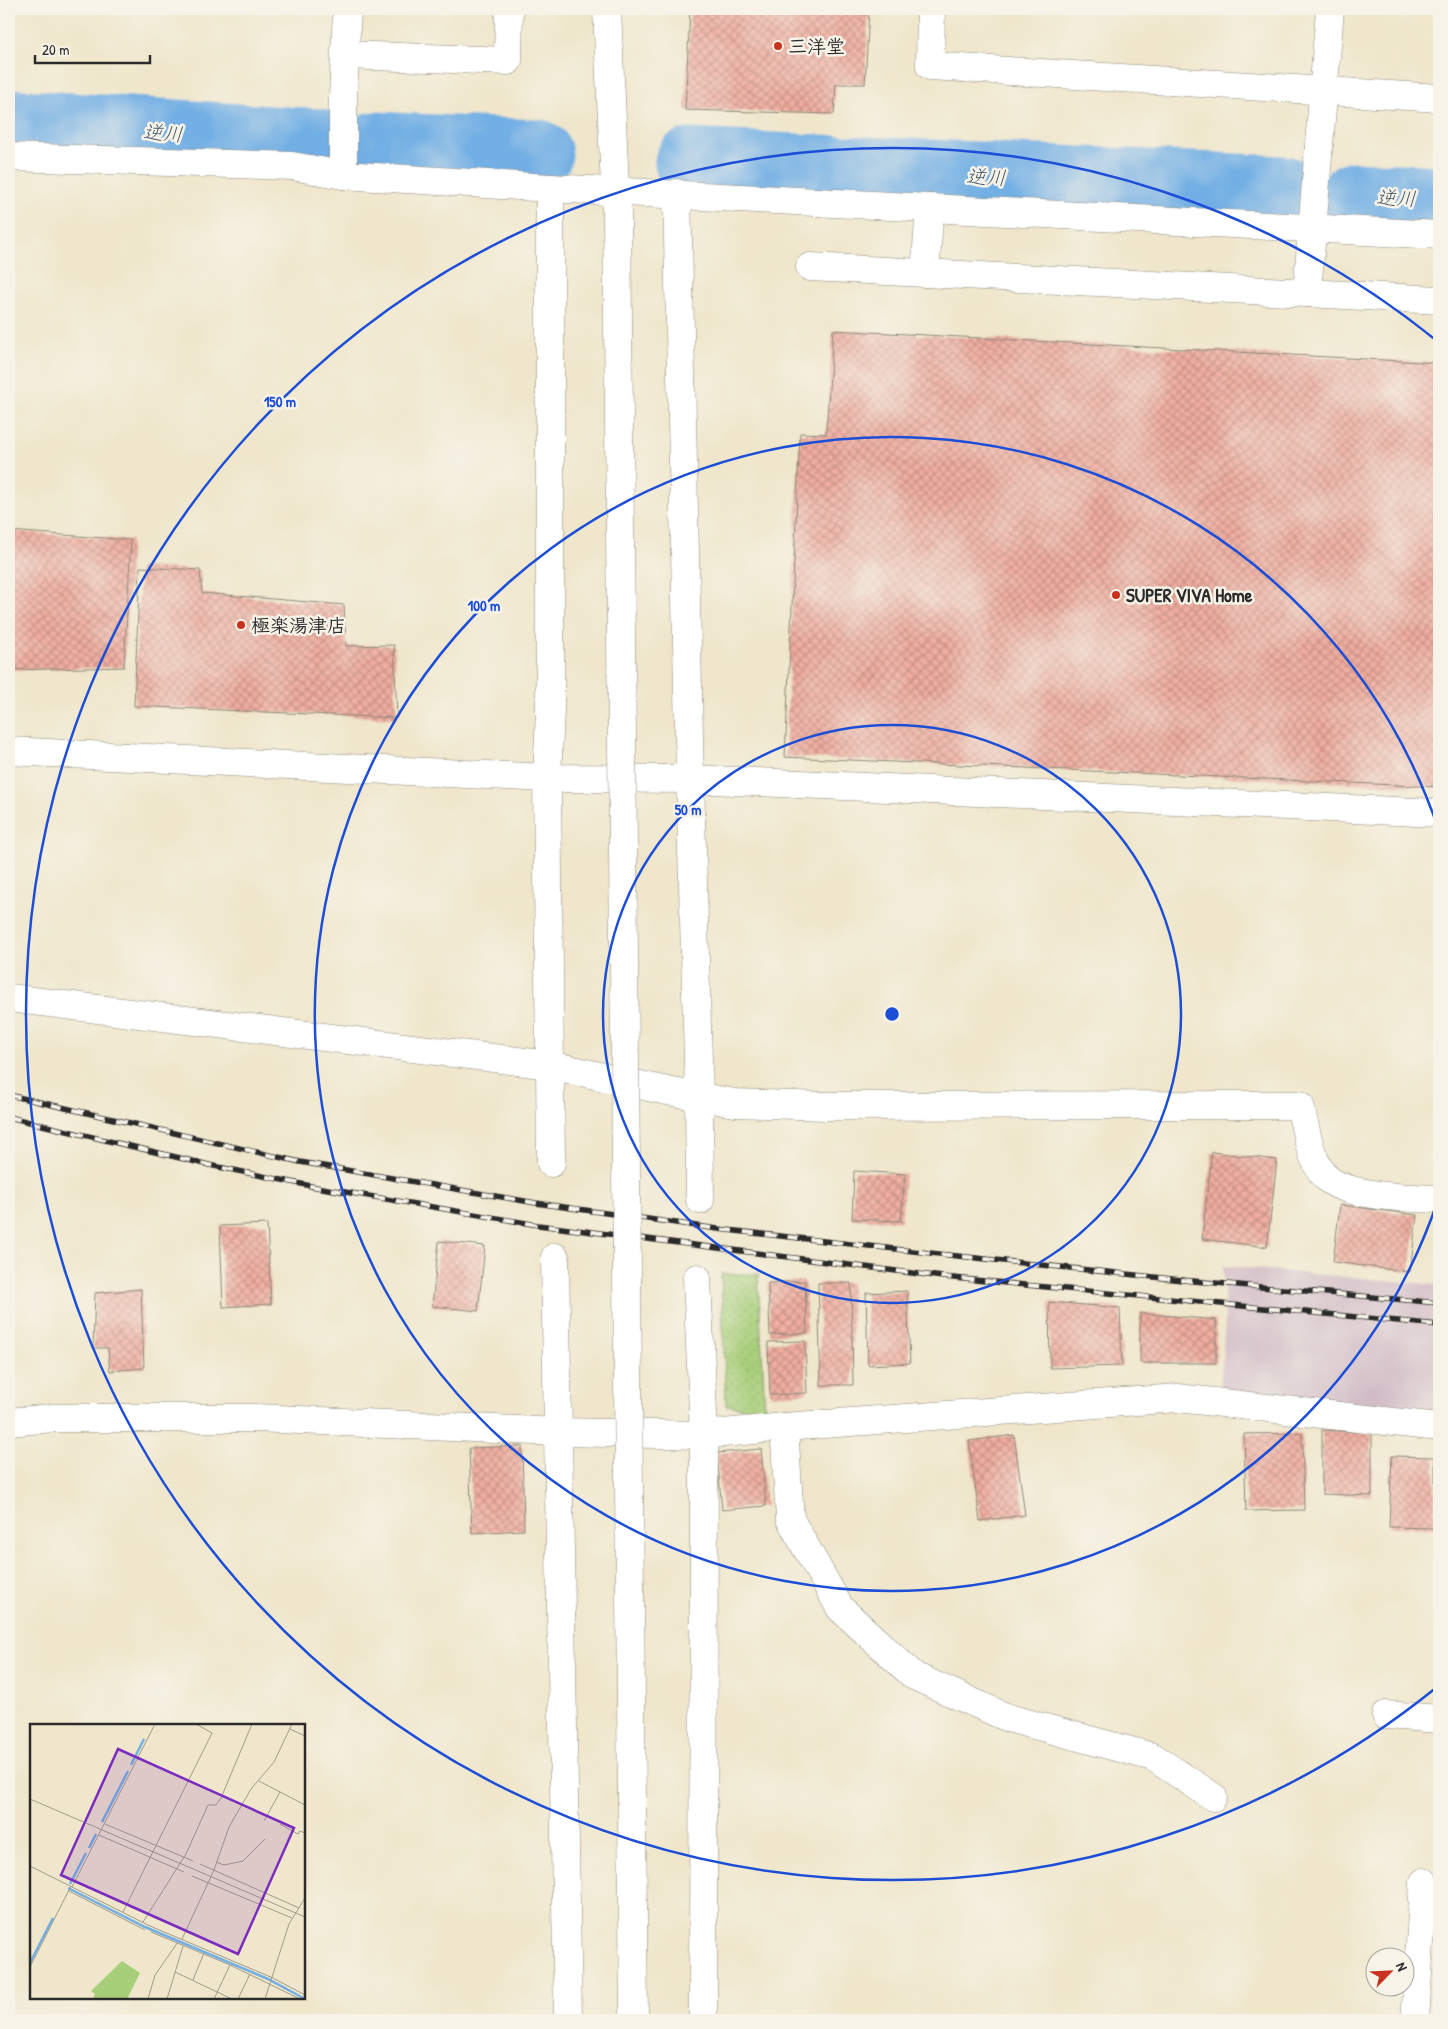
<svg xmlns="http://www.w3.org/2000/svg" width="1448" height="2029" viewBox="0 0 1448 2029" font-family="'Patrick Hand','Klee One',sans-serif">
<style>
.industrial{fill:#d2bdc7}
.grass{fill:url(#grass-dots);stroke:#697c52}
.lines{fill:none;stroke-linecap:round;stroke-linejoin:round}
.river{stroke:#72afe4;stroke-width:69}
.building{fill:url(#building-cross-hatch)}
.minor-casing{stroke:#8d887b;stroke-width:29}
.minor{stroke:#fff;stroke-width:28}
.rail-casing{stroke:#2b2b2b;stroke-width:5.5}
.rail{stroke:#f7f3e8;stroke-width:4;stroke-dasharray:11;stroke-linecap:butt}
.minor-bridge-casing{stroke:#8d887b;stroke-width:29;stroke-linecap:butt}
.minor-bridge{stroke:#fff;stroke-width:28}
.ring{fill:none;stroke:#1d4ed8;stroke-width:2.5}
.poi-dot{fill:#c8321e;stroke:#f7f3e8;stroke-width:2}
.labels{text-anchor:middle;stroke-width:5;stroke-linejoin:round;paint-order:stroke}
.poi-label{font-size:19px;font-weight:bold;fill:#2b2b2b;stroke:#f7f3e8;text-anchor:start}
.water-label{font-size:20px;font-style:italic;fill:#44596c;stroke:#f7f3e8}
.inset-river{fill:none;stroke:#72afe4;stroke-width:2.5}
.inset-road{fill:none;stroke:#a19b8b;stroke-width:1}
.view{fill:#7b2cbf;fill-opacity:0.15;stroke:#7b2cbf;stroke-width:2.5}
.inset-edge{fill:none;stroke:#2b2b2b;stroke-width:2.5}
.centre{fill:#1d4ed8;stroke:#f7f3e8;stroke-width:2.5}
.ring-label{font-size:15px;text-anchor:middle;font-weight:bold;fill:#1d4ed8;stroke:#f7f3e8;stroke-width:5;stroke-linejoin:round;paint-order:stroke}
</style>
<defs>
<pattern id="grass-dots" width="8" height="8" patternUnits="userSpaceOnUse" patternTransform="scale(1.25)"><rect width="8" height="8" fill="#a7ce79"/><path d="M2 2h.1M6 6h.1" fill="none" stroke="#90b169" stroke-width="1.8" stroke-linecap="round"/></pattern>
<pattern id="building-cross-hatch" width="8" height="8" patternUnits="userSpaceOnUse" patternTransform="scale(1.25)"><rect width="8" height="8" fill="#f0aea0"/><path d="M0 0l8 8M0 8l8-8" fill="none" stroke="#c38e83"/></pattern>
</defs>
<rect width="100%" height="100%" fill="#f7f3e8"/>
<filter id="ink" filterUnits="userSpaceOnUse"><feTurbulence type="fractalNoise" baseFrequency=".02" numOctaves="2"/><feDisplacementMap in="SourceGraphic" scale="10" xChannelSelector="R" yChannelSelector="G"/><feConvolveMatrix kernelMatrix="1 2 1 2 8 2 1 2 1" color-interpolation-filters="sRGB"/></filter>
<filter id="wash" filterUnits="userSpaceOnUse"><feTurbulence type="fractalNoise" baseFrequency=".0096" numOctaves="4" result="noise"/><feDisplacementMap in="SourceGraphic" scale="20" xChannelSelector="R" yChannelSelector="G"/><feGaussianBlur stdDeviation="1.12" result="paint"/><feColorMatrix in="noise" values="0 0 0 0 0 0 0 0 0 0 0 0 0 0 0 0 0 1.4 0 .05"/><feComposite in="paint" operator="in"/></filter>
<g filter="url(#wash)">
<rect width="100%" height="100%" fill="#efe6cb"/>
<!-- industrial -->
<polygon class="industrial" points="1223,1266 1439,1285 1439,1415 1220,1392 1225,1321"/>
<!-- grass -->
<polygon class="grass" points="721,1274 758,1274 765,1411 726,1405"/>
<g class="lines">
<!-- river -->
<g class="river">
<polyline points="9,123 317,143"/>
<polyline points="375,146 538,154"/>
<polyline points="689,163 1283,190"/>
<polyline points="1353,196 1439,200"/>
</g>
</g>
<g id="blocks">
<!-- building -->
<g class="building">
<polygon points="690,9 869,9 865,84 836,84 834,114 685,110"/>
<polygon points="833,330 1439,363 1439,787 785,757 800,433 826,434"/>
<polygon points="9,531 131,540 124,667 9,670"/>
<polygon points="140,567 200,570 202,593 344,605 346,646 394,645 397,718 134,706"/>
<polygon points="1212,1152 1277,1160 1267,1247 1202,1239"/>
<polygon points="854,1171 905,1174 901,1221 852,1219"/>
<polygon points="1340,1205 1417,1215 1410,1272 1333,1262"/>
<polygon points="267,1224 271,1304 223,1307 220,1226"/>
<polygon points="439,1241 485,1246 478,1311 432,1306"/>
<polygon points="805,1281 807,1333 770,1335 768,1283"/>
<polygon points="818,1283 851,1283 853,1385 821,1385"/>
<polygon points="141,1289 144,1368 110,1371 108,1348 93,1348 95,1293"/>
<polygon points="907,1291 910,1363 868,1365 866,1293"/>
<polygon points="1049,1302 1120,1308 1122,1366 1050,1368"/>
<polygon points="1140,1313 1216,1320 1216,1363 1140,1363"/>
<polygon points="805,1341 807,1393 770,1395 768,1342"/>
<polygon points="1322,1430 1372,1433 1372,1496 1322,1494"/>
<polygon points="1302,1433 1304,1510 1246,1511 1244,1434"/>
<polygon points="1014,1435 1025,1515 980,1521 969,1441"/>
<polygon points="522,1446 524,1530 472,1533 469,1448"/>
<polygon points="761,1449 766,1506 722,1510 717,1453"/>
<polygon points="1392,1456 1435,1457 1435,1528 1389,1527"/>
</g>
</g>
</g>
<g filter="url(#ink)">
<use href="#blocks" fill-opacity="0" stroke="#8d887b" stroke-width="1"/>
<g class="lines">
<defs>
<g id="minor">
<polyline points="607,9 616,210"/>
<polyline points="931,9 930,66 1439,98"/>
<polyline points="346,55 508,61 509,9"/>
<polyline points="9,157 292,166 343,175 550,188 1439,235"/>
<polyline points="343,175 343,98 347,9"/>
<polyline points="550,188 550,710 547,778 551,1163"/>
<polyline points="677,193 690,779 699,1096 700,1200"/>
<polyline points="810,267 1439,300"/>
<polyline points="925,273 930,208"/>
<polyline points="1307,293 1330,9"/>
<polyline points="9,751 547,778 690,779 1439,813"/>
<path d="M9,998L550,1065L667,1091L735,1103L826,1106L1300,1105C1305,1126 1311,1166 1329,1180C1352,1197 1411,1198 1439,1199"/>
<polyline points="555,1257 568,2020"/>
<polyline points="697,1278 704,1435 703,2020"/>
<polyline points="9,1422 53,1418 256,1418 559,1432 704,1435 784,1427 1178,1398 1439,1427"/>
<polyline points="784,1427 790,1519 840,1608 914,1676 1008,1718 1153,1757 1213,1797"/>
<polyline points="1386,1715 1439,1719"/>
<polyline points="1415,2020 1424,1882"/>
</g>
</defs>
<!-- minor casing -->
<use href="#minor" class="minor-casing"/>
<!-- minor -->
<use href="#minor" class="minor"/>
<defs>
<g id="rail">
<polyline points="9,1095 300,1162 536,1203 718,1229 948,1255 1182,1280 1439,1303"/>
<polyline points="9,1117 209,1165 316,1187 538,1225 943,1277 1439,1325"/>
</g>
</defs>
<!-- rail casing -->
<use href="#rail" class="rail-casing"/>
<!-- rail -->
<use href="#rail" class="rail"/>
<defs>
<polyline id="minor-bridge" points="617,211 634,2020"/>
</defs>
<!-- minor-bridge casing -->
<use href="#minor-bridge" class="minor-bridge-casing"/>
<!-- minor-bridge -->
<use href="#minor-bridge" class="minor-bridge"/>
</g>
</g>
<!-- distance rings -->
<g class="ring">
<circle cx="892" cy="1014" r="289"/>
<path d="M1439 1197A577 577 0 1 1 1439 831"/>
<path d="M1437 1687A866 866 0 1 1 1437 341"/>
</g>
<!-- markers -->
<g class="poi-dot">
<circle cx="778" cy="46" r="5"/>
<circle cx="1116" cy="595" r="5"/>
<circle cx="241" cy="625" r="5"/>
</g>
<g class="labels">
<!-- poi labels -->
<g class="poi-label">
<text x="788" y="53">三洋堂</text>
<text x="1126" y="602">SUPER VIVA Home</text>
<text x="251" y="632">極楽湯津店</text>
</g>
<!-- water labels -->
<g class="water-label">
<text transform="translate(163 133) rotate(4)" y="7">逆川</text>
<text transform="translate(986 177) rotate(3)" y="7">逆川</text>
<text transform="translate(1396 198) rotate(3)" y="7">逆川</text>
</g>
</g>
<!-- overview -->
<g transform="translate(30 1724)">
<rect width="275" height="275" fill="#efe6cb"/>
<path d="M92,237L110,249L97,275H63L65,270L61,267Z" fill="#a7ce79"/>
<path class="inset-river" d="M101,41L114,15M72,98L98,47M59,124L66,110M40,160L56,129M38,164L115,203L238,255L275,275M0,239L23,194"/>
<path class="inset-road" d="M260,5L275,12M229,57L275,81M0,75L275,193M234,97L250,68M75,100L163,137M250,100L268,110L270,107L275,109M69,111L154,148M186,138L194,141L213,137L235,115M170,140L269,184M0,142L120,202L243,254L275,271M162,152L262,194M42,163L125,0M39,167L115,206M93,188L182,9L166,0M113,198L156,130L178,81H186L191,74L222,0M121,208L200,241L270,275M152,215L184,146L199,103L221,65L244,38L262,0M0,243L41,162M145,248L202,275M163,256L174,229M118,275L125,251L148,218M137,275L153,222M184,275L200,241M208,275L220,250M235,275L259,200L275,174"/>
<path class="view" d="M88,25L264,104L208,230L31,151Z"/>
<rect width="275" height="275" class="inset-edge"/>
</g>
<circle cx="892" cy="1014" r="8" class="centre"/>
<g class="ring-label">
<text x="280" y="407">150 m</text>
<text x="484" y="611">100 m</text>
<text x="688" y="815">50 m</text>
</g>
<!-- margin -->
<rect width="1448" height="2029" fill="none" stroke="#f7f3e8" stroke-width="30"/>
<!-- north arrow -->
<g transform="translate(1390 1972) rotate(66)"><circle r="24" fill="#f7f3e8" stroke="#a5a39c"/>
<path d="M0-4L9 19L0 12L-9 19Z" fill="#c8321e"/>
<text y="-8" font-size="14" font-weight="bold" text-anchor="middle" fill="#2b2b2b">N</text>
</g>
<!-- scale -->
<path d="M35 55v8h115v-8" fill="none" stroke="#2b2b2b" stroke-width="2.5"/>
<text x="42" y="55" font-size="15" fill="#2b2b2b" stroke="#f7f3e8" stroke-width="4" paint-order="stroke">20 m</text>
</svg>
